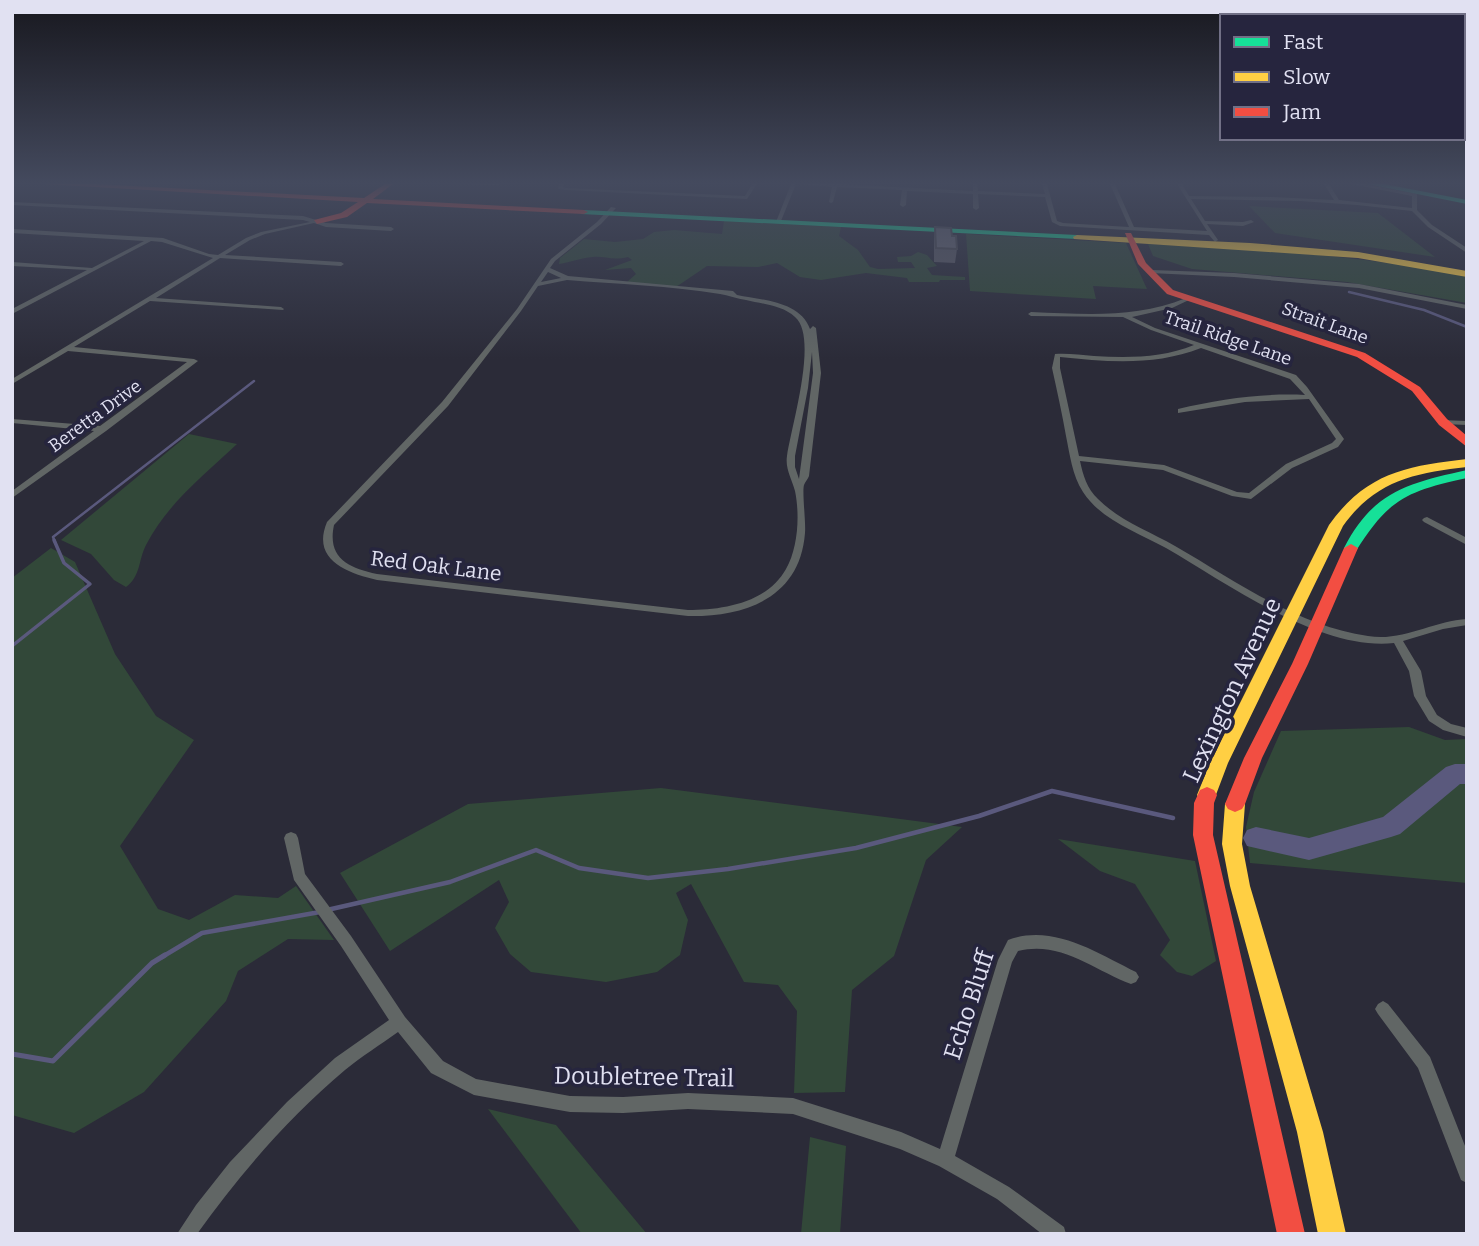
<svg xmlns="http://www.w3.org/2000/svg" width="1479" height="1246" viewBox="0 0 1479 1246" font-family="Bitter,serif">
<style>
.green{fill:#324839}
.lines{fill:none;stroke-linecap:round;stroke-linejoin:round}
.stream-far3{stroke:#5a597d;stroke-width:2.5}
.stream-far2{stroke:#5a597d;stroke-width:3.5}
.stream-far1{stroke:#5a597d;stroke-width:4.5}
.stream{stroke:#5a597d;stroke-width:5}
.river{fill:#5a597d;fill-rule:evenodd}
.street{fill:#616665;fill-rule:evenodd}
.fast{fill:#16e098;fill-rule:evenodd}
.slow{fill:#ffcf43;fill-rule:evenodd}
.jam{fill:#f24e42;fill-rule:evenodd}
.wall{fill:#5a5a64}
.building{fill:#696974;stroke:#4a4a51;stroke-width:2}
.labels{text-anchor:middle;stroke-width:7;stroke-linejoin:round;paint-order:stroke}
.far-street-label{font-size:18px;fill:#e1e1f2;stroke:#26253e}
.street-label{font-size:21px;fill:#e1e1f2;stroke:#26253e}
.near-street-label{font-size:24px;fill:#e1e1f2;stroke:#26253e}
</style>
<rect width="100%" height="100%" fill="#2b2b38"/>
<!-- green -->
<g class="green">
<polygon points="1249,206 1378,213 1435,257 1275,233"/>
<path d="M724,221L841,227L839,236L858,250L870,267L878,269L915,268L911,262H898L897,257L911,256L918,252L927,255L937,266L927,268L932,275L965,277V280H940L939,282H909L907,278L866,273L821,280L800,277L777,263L758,267L707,266L676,287L627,282L636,274L631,268L605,270L632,260L628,257C612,261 606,256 593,257C580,258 571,262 559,264L560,258L584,239L615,242L643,239L654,232L674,230L722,234Z"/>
<polygon points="966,234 1126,243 1147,289 1093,286 1096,299 970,291"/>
<path d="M1148,244C1255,250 1361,254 1467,277V303L1347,282L1192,269L1153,256Z"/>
<path d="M189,434L237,444C204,475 167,504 146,545C138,561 141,576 126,587L114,580L91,554L61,540Z"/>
<polygon points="51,548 75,562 115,654 156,716 194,740 120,846 158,909 189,920 235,895 278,898 296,886 334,940 288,939 238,971 226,1001 144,1092 74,1133 12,1115 12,578"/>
<polygon points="1409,727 1445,740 1467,739 1467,883 1250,863 1246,827 1254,792 1281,731"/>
<polygon points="661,788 962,827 926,860 894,956 852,990 845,1092 794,1093 797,1011 778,985 744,982 691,884 676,893 688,920 680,955 657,972 606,982 531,972 510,954 495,928 509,902 499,880 390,951 340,873 468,804"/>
<polygon points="1058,839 1195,861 1216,961 1192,976 1177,972 1160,955 1170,940 1135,884 1100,871"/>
<polygon points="488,1109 556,1125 647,1234 582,1234"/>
<polygon points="810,1137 846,1146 840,1234 801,1234"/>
</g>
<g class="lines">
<!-- stream-far3 -->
<g class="stream-far3">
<polyline points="1349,292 1424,310 1467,327"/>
<polyline points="55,542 53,537 254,381"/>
</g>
<!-- stream-far2 -->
<polyline class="stream-far2" points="12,646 90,584 64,563 54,540"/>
<!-- stream-far1 -->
<g class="stream-far1">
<polyline points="327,910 450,882 536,850 579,868 648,878 728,869 856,848 979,816 1052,791 1173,818"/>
<polyline points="162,957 202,933 320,912"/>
</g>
<!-- stream -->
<polyline class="stream" points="12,1054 53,1061 152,963 165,955"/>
<!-- river -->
<polygon class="river" points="1455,764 1467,764 1467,784 1460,784 1400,834 1391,837 1309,860 1247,846 1243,838 1247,830 1256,827 1309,838 1383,817 1446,767"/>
<!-- street -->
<g class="street">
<polygon points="454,184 500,184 498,185"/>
<polygon points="559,184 564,184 563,187 566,188 745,196 752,184 757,184 747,199 566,190 558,189"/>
<polygon points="791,184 796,184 781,221 776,222"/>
<polygon points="799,184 839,184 973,191 973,184 977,184 978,191 1045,194 1042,184 1047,184 1057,221 1063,223 1129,227 1110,184 1115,184 1134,227 1207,231 1177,184 1182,184 1189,196 1272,197 1334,200 1324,184 1329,184 1339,200 1412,208 1412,196 1352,184 1364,184 1417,194 1417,210 1432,225 1467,248 1467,253 1428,227 1412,211 1357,205 1300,201 1191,199 1205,221 1243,222 1251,220 1254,222 1243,226 1207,224 1218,240 1215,242 1209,235 1060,226 1052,222 1045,197 978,194 979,208 976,210 973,208 973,194 907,191 906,205 903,207 900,205 902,190 837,187 833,202 831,203 829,202 832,187"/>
<polygon points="12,202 303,216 326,223 391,227 394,229 391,231 326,227 314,223 265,234 250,240 225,255 341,262 344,264 341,266 220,258 156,298 281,307 284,309 283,310 150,301 74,347 194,359 198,361 106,431 12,498 12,491 94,431 12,423 12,419 100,426 187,362 68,351 12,384 12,379 213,258 162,242 151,241 12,314 12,309 87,270 12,266 12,262 92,268 144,241 12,233 12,229 163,238 209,254 218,255 246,238 261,232 310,222 303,220 12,205"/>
<path d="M611,207L616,208L601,224L555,261L550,268L568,276L733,291L737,295C761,300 800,301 810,329L813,326L816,328L821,373L809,476C808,479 805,482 804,485C802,492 806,523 805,533C800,598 745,617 688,616L377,580C347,573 311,560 327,522L442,402L517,309L551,259L597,222ZM548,272L561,278L541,282ZM567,280C617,284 671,286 720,294C728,295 737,299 746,300C762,304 782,305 795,317C819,337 791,427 787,456C785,469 792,479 795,491C800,515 798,548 786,569C767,603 723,610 688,610L377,574C348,568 327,558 334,525L448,406L521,311L538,286ZM812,352L813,373L799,479L795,467V456L808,388Z"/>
<polygon points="1152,270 1234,273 1359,284 1467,305 1467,309 1359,288 1234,277 1150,273 1149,272"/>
<path d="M1186,298L1191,299L1172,308L1132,317L1155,328L1296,375L1307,387L1344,439L1338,447L1292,468L1251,499L1232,496L1163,470L1080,461C1083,475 1087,489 1098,499C1120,521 1149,531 1175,546C1236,581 1297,626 1368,636C1402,642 1433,621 1467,619V625L1443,629L1403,641L1421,671L1426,696L1437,715L1451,724L1467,728V737L1443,730L1429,721L1414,696L1409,671L1394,643C1320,651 1228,584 1166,548C1137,532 1101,520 1083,492C1072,475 1070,455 1066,436C1062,413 1057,391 1052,368L1055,354C1067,353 1081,355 1094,356C1128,358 1162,358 1194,345L1151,330L1123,317L1031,316L1028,314L1031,312C1085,314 1134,319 1186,298ZM1201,348L1290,379L1305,395C1263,393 1220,399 1178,409V413L1245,402L1309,399L1336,439L1332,443L1286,464L1249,493L1237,492L1164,465L1079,456L1060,368V357C1108,362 1155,366 1201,348Z"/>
<polygon points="1440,420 1467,421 1467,425 1443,424 1439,422"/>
<polygon points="1427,517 1467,538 1467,545 1424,522 1422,520 1424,518"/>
<path d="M291,832L296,834L298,838L305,874L351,936L405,1017L443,1061L476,1079L570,1096L623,1097L688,1093L793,1098L901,1132L940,1149L998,960L1008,940C1053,923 1097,953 1136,972L1139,977L1136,982L1131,984C1094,970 1060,940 1018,951L1012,962L955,1156L1009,1187L1064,1227L1066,1234H1042L997,1199L939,1166L900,1149L793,1114L688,1109L623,1113L570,1112L474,1095L431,1073L398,1032C380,1045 362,1056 345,1070C289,1117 240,1174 197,1234H177L196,1205L230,1162L287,1102L335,1058L389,1020L341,946L294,880L284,838L286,834Z"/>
<polygon points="1383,1001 1388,1004 1430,1057 1467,1151 1467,1183 1461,1180 1418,1068 1378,1014 1375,1009 1378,1004"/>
</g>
<!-- fast -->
<g class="fast">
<polygon points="1367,184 1384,184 1467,200 1467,204"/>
<polygon points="584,210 1077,235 1081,237 1077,239 581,214"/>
<path d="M1467,470V478C1408,491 1389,498 1356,551L1351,552L1344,548C1373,491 1409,483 1467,470Z"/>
</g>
<!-- slow -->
<g class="slow">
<polygon points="1077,235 1250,243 1358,252 1467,271 1467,277 1358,258 1074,239 1073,237"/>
<path d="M1467,459V467C1414,473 1375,481 1343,526L1228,763L1214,800L1207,803L1200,800L1197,795L1210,763L1329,525C1366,473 1406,466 1467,459Z"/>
<polygon points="1235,796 1242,799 1245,804 1242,844 1250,886 1323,1132 1346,1234 1318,1234 1297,1132 1230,886 1222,844 1225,804 1228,799"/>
</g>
<!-- jam -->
<g class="jam">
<polygon points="43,184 95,184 364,198 385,184 393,184 373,199 584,210 588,212 584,214 367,203 347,217 317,224 314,220 341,213 358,202"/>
<polygon points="1125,233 1131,233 1146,263 1173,290 1365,353 1420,387 1447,419 1467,436 1467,447 1439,425 1412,391 1357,357 1167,294 1138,264"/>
<polygon points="1351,544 1358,548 1308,664 1262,758 1245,804 1242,809 1235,812 1228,809 1225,804 1244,758 1292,664 1344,548"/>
<polygon points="1207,787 1214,790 1217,795 1214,803 1213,835 1305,1234 1277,1234 1193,835 1194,803 1200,790"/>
</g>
</g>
<!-- wall -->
<polygon class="wall" points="935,227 952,236 957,249 955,263 934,262 934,240"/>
<!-- building -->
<polygon class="building" points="935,227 951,228 952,236 956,236 957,249 936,248"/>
<!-- sky -->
<linearGradient id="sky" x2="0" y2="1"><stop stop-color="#18181f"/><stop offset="0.51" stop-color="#444a5e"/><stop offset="1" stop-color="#444a5e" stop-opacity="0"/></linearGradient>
<rect width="1479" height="359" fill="url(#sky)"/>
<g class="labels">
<!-- far-street labels -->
<g class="far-street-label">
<text transform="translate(1325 323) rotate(20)" y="6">Strait Lane</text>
<text transform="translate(1228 338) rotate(19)" y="6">Trail Ridge Lane</text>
<text transform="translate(95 416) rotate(-36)" y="6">Beretta Drive</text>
</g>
<!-- street labels -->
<g class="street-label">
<text transform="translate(436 566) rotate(7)" y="7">Red Oak Lane</text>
</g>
<!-- near-street labels -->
<g class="near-street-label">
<text transform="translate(1232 690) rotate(-65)" y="8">Lexington Avenue</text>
<text transform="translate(969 1005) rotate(-72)" y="8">Echo Bluff</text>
<text transform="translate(644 1077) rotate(1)" y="8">Doubletree Trail</text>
</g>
</g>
<!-- border -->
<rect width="1479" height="1246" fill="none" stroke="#e1e1f2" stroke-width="28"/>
<!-- legend -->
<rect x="1220" y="14" width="245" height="126" fill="#26253e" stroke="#717086" stroke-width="2"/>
<rect x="1234" y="37" width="35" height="10" fill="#16e098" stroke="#717086" stroke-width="2"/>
<text x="1283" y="49" font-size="21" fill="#e1e1f2">Fast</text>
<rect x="1234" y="72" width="35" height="10" fill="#ffcf43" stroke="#717086" stroke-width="2"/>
<text x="1283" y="84" font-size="21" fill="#e1e1f2">Slow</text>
<rect x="1234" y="107" width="35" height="10" fill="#f24e42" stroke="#717086" stroke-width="2"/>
<text x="1283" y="119" font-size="21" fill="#e1e1f2">Jam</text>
</svg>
